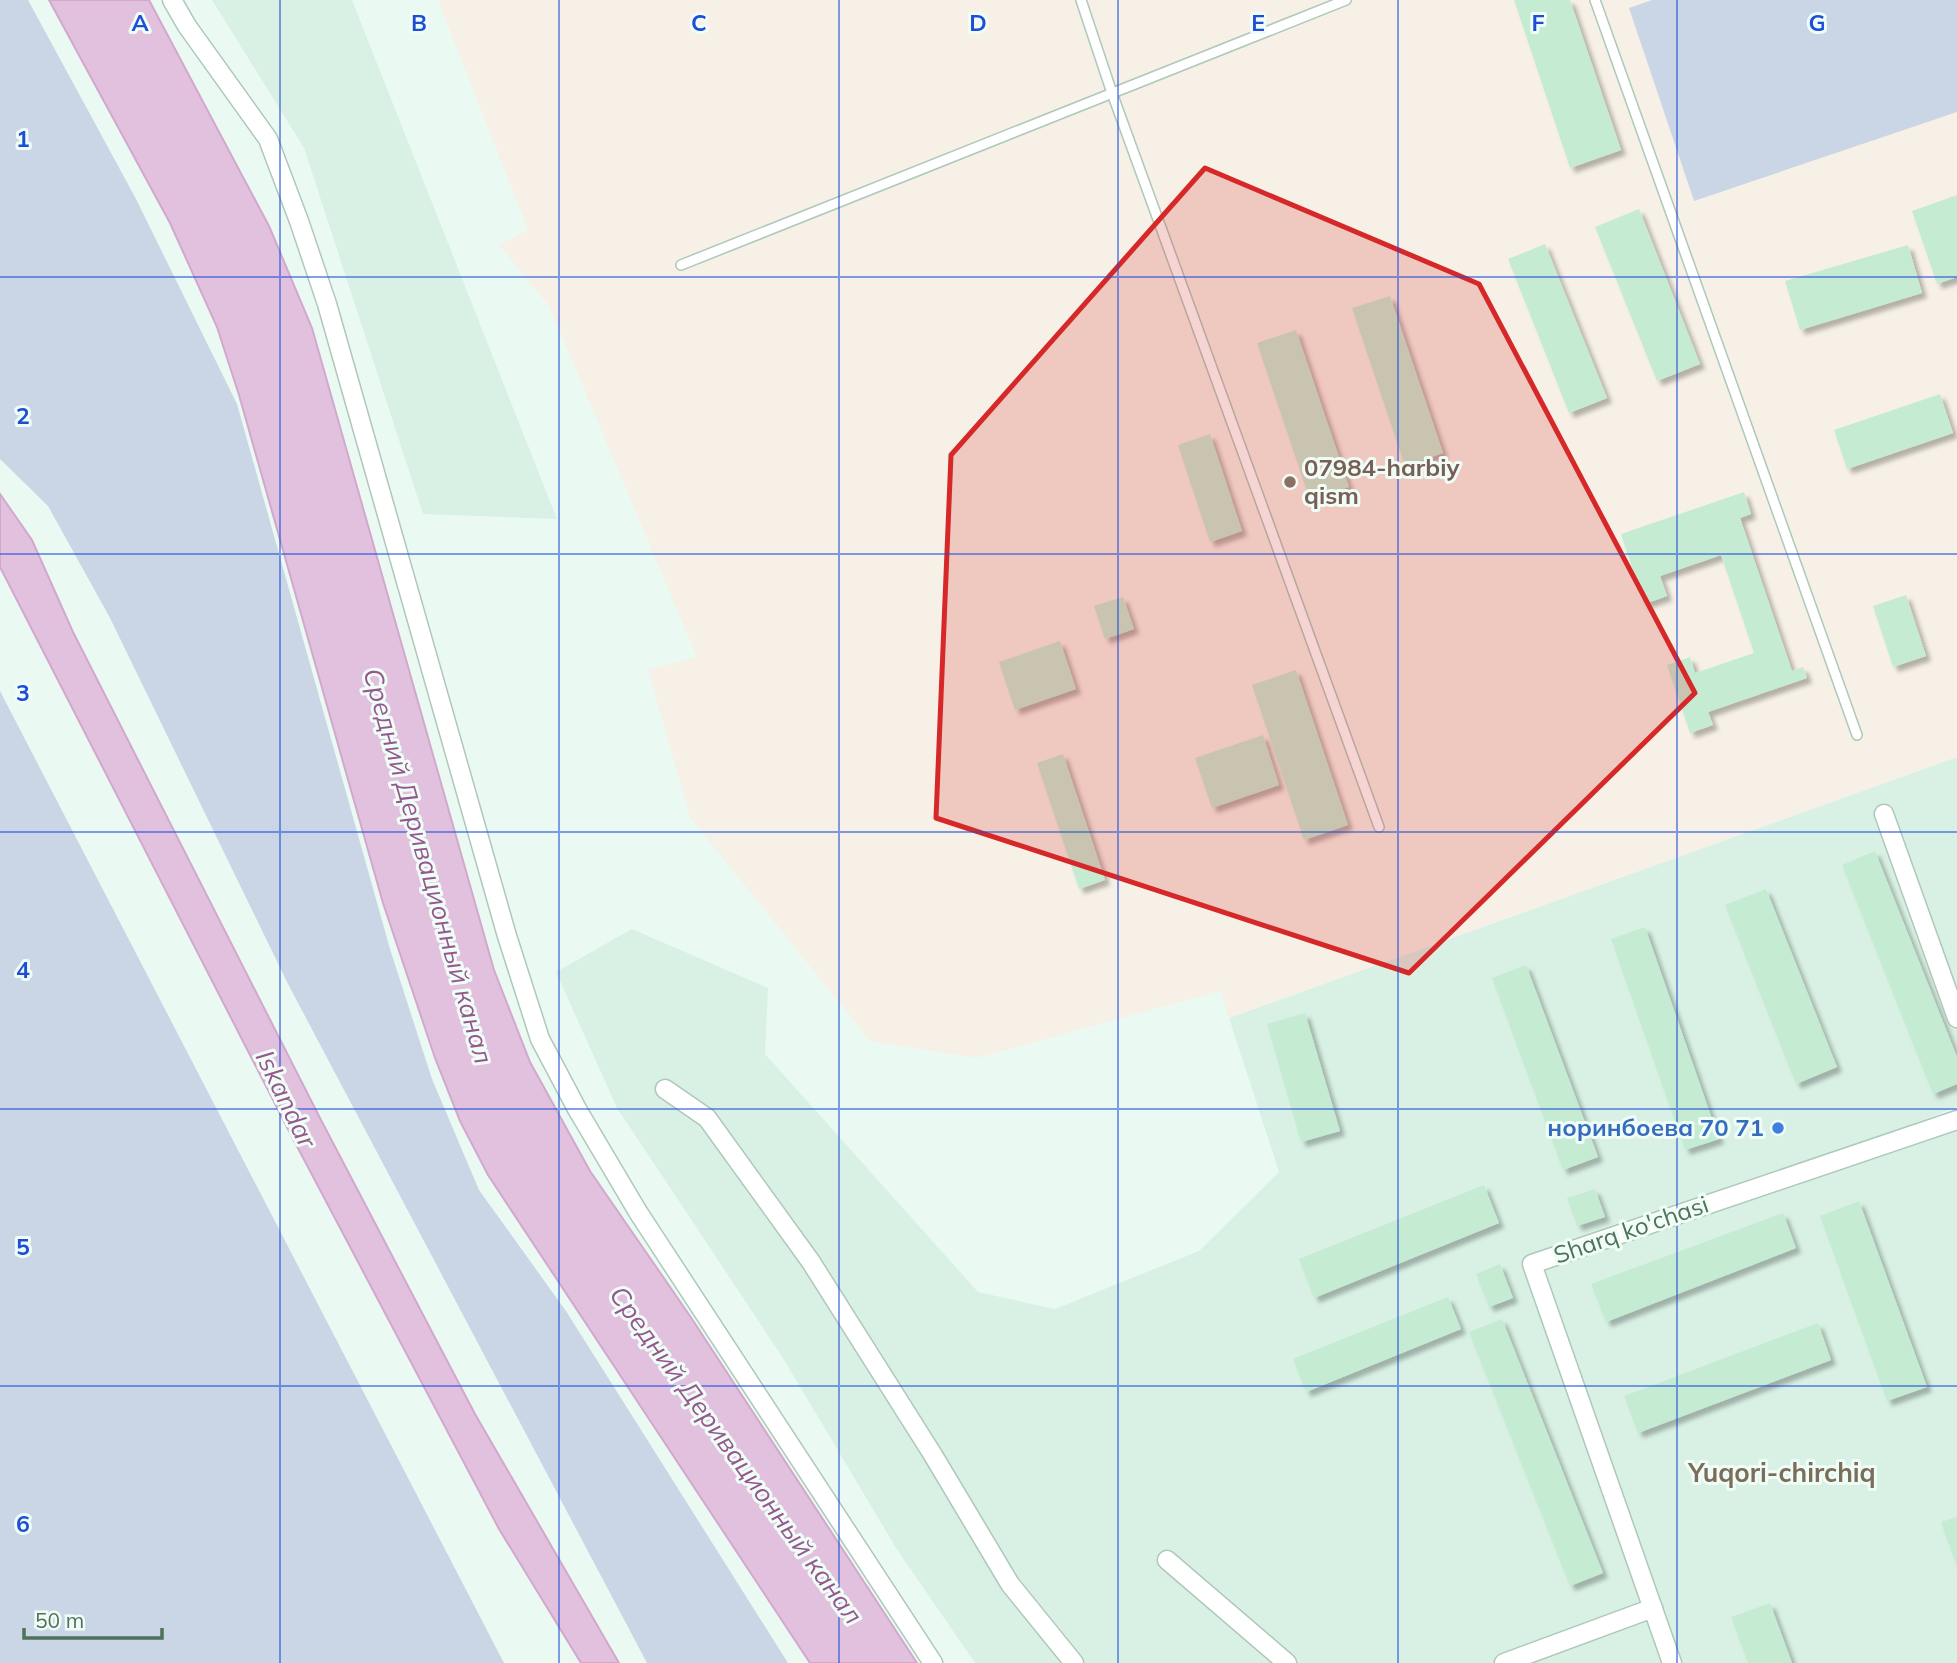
<svg xmlns="http://www.w3.org/2000/svg" width="1957" height="1663" viewBox="0 0 1957 1663" font-family="Mulish,sans-serif">
<style>
.residential{fill:#d9f1e5}
.education{fill:#f6f0e6}
.green{fill:#cad6e6}
.water{fill:#e1c1de;stroke:#d2a8cd;stroke-width:2}
.building{fill:#c5ecd3;filter:url(#shadow)}
.lines{fill:none;stroke-linecap:round;stroke-linejoin:round}
.service-casing{stroke:#aec8b9;stroke-width:12}
.minor-casing{stroke:#aec8b9;stroke-width:21}
.service{stroke:#fff;stroke-width:9}
.minor{stroke:#fff;stroke-width:18}
.marked{fill:#d62828;fill-opacity:0.2;stroke:#d62828;stroke-width:5;stroke-linejoin:round}
.grid{fill:none;stroke:#1d4ed8;stroke-width:2;stroke-opacity:0.55}
.education-dot{fill:#8d6e63;stroke:#f0fdf7;stroke-width:2.5}
.shop-dot{fill:#3f7fe0;stroke:#f0fdf7;stroke-width:2.5}
.labels{text-anchor:middle;stroke-width:6;stroke-linejoin:round;paint-order:stroke}
.education-label{font-size:24px;font-weight:bold;fill:#785e54;stroke:#f0fdf7;text-anchor:start}
.shop-label{font-size:24px;font-weight:bold;fill:#366cbe;stroke:#f0fdf7;text-anchor:end}
.street-label{font-size:24px;fill:#50725b;stroke:#f0fdf7}
.water-label{font-size:26px;font-style:italic;fill:#95578d;stroke:#f0fdf7}
.neighbourhood-label{font-size:26px;font-weight:bold;fill:#7a6e5b;stroke:#f0fdf7}
.grid-label{font-size:23px;text-anchor:middle;font-weight:bold;fill:#1d4ed8;stroke:#f0fdf7;stroke-width:6;stroke-linejoin:round;paint-order:stroke}
</style>
<defs>
<filter id="shadow"><feDropShadow dx="5" dy="5" stdDeviation="2" flood-color="#0004"/></filter>
</defs>
<rect width="100%" height="100%" fill="#eafaf3"/>
<!-- residential -->
<g class="residential">
<polygon points="212,0 352,0 557,519 423,514 304,148"/>
<polygon points="1957,757 1957,1107 1866,1142 1957,1117 1957,1663 975,1663 896,1548 781,1355 617,1108 556,972 632,929 768,988 765,1054 978,1292 1055,1309 1199,1251 1279,1172 1229,1018"/>
</g>
<!-- education -->
<polygon class="education" points="438,0 1957,0 1957,757 1229,1018 1220,991 977,1058 870,1041 690,817 648,670 697,657 549,306 499,245 528,230"/>
<!-- green -->
<g class="green">
<polygon points="0,0 28,0 135,197 237,404 390,949 432,1079 479,1190 566,1311 788,1663 647,1663 288,984 110,618 48,506 0,459"/>
<polygon points="1652,0 1957,0 1957,112 1694,201 1629,8"/>
<polygon points="0,691 504,1663 0,1663"/>
</g>
<!-- water -->
<g class="water">
<polygon points="49,0 149,0 269,226 312,328 494,970 530,1062 590,1171 690,1316 917,1663 810,1663 488,1175 460,1121 435,1058 383,903 239,395 217,327 170,223"/>
<polygon points="0,494 32,540 73,632 321,1120 475,1414 619,1663 581,1663 499,1529 291,1135 0,567"/>
</g>
<!-- building -->
<g class="building">
<polygon points="1514,0 1570,0 1621,150 1570,168"/>
<polygon points="1957,195 1957,277 1937,284 1912,211"/>
<polygon points="1639,209 1700,364 1657,381 1595,227"/>
<polygon points="1545,244 1607,398 1569,413 1508,259"/>
<polygon points="1908,245 1922,293 1800,330 1785,281"/>
<polygon points="1390,296 1443,453 1405,466 1352,308"/>
<polygon points="1296,330 1349,487 1310,500 1257,343"/>
<polygon points="1940,394 1953,433 1847,469 1834,430"/>
<polygon points="1210,434 1242,531 1210,542 1178,445"/>
<polygon points="1744,492 1751,514 1740,518 1792,671 1803,667 1807,678 1708,712 1713,725 1690,733 1667,665 1690,657 1695,673 1754,653 1721,555 1660,576 1667,596 1644,604 1621,534"/>
<polygon points="1906,595 1926,656 1893,667 1873,606"/>
<polygon points="1123,597 1134,629 1105,639 1094,606"/>
<polygon points="1060,641 1076,689 1015,710 999,662"/>
<polygon points="1296,670 1348,825 1304,840 1252,685"/>
<polygon points="1263,735 1279,785 1212,808 1195,758"/>
<polygon points="1063,754 1105,880 1079,889 1037,763"/>
<polygon points="1875,851 1957,1057 1957,1084 1933,1094 1842,865"/>
<polygon points="1766,889 1837,1067 1796,1084 1725,905"/>
<polygon points="1645,927 1719,1139 1685,1150 1611,939"/>
<polygon points="1526,965 1598,1157 1563,1170 1492,978"/>
<polygon points="1305,1013 1340,1131 1301,1142 1267,1024"/>
<polygon points="1484,1185 1499,1223 1314,1298 1299,1259"/>
<polygon points="1595,1189 1605,1217 1577,1226 1567,1198"/>
<polygon points="1859,1201 1927,1387 1887,1401 1820,1216"/>
<polygon points="1783,1213 1796,1248 1606,1322 1591,1284"/>
<polygon points="1500,1264 1513,1298 1489,1307 1476,1274"/>
<polygon points="1448,1297 1461,1329 1306,1392 1293,1359"/>
<polygon points="1502,1319 1603,1573 1570,1586 1469,1332"/>
<polygon points="1818,1323 1831,1360 1638,1433 1624,1396"/>
<polygon points="1957,1517 1957,1567 1941,1522"/>
<polygon points="1770,1603 1792,1663 1748,1663 1731,1617"/>
</g>
<g class="lines">
<defs>
<g id="service">
<polyline points="1081,0 1112,93 1379,827"/>
<polyline points="1595,0 1857,735"/>
<polyline points="681,265 1346,0"/>
</g>
<g id="minor">
<polyline points="172,0 187,26 268,139 299,221 327,304 507,936 540,1039 577,1109 638,1212 933,1663"/>
<polyline points="1884,814 1957,1018"/>
<polyline points="665,1089 707,1118 811,1262 933,1455 1010,1584 1074,1663"/>
<polyline points="1167,1560 1287,1663"/>
<polyline points="1504,1663 1653,1608"/>
<polyline points="1672,1663 1532,1264 1957,1120"/>
</g>
</defs>
<!-- service casing -->
<use href="#service" class="service-casing"/>
<!-- minor casing -->
<use href="#minor" class="minor-casing"/>
<!-- service -->
<use href="#service" class="service"/>
<!-- minor -->
<use href="#minor" class="minor"/>
</g>
<!-- marked area -->
<path class="marked" d="M1205,168L1479,284L1695,693L1409,973L936,818L951,455Z"/>
<!-- grid -->
<path class="grid" d="M280,0V1663M559,0V1663M839,0V1663M1118,0V1663M1398,0V1663M1677,0V1663M0,277H1957M0,554H1957M0,832H1957M0,1109H1957M0,1386H1957"/>
<!-- markers -->
<circle class="education-dot" cx="1290" cy="482" r="7"/>
<circle class="shop-dot" cx="1778" cy="1128" r="7"/>
<g class="labels">
<!-- education labels -->
<g class="education-label">
<text x="1304" y="476">07984-harbiy<tspan x="1304" dy="28">qism</tspan></text>
</g>
<!-- shop labels -->
<g class="shop-label">
<text x="1764" y="1136">норинбоева 70 71</text>
</g>
<!-- street labels -->
<g class="street-label">
<text transform="translate(1631 1230) rotate(-19)" y="8">Sharq ko'chasi</text>
</g>
<!-- water labels -->
<g class="water-label">
<text transform="translate(428 866) rotate(74)" y="9">Средний Деривационный канал</text>
<text transform="translate(286 1099) rotate(64)" y="9">Iskandar</text>
<text transform="translate(736 1455) rotate(54)" y="9">Средний Деривационный канал</text>
</g>
<!-- neighbourhood labels -->
<g class="neighbourhood-label">
<text x="1782" y="1482">Yuqori-chirchiq</text>
</g>
</g>
<g class="grid-label">
<text x="140" y="31">A</text>
<text x="419" y="31">B</text>
<text x="699" y="31">C</text>
<text x="978" y="31">D</text>
<text x="1258" y="31">E</text>
<text x="1538" y="31">F</text>
<text x="1817" y="31">G</text>
<text x="23" y="147">1</text>
<text x="23" y="424">2</text>
<text x="23" y="701">3</text>
<text x="23" y="978">4</text>
<text x="23" y="1255">5</text>
<text x="23" y="1532">6</text>
</g>
<!-- scale -->
<path d="M24 1628v10h138v-10" fill="none" stroke="#50725b" stroke-width="3.5"/>
<text x="35" y="1628" font-size="21" fill="#50725b" stroke="#f0fdf7" stroke-width="5" paint-order="stroke">50 m</text>
</svg>
